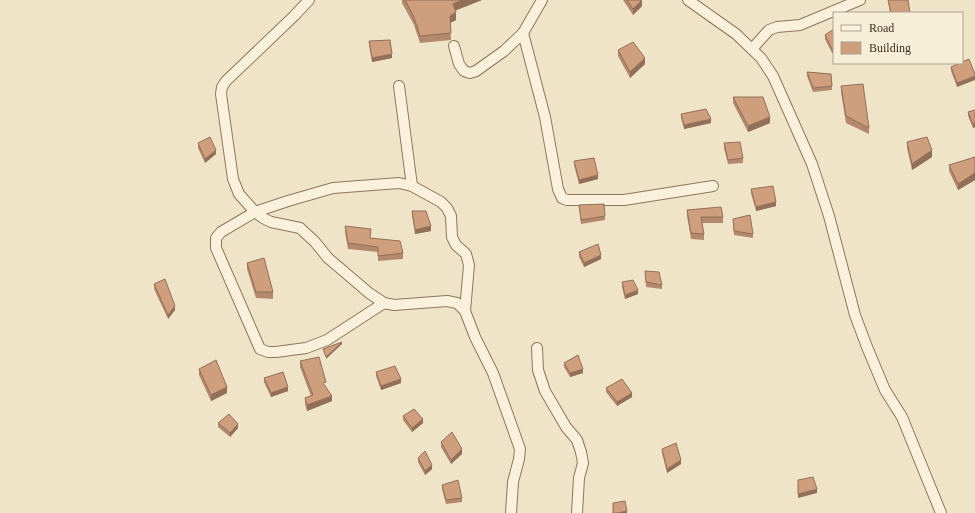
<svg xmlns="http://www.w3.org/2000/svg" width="975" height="513" viewBox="0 0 975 513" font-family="'Times New Roman',serif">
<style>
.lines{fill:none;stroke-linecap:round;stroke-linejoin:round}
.minor-casing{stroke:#8d765c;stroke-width:12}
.minor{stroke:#faf1dc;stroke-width:10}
.wall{fill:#b2896c}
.shaded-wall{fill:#916f58}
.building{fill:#cf9f7d;stroke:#916f58}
</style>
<rect width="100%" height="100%" fill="#f0e4c8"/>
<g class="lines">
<defs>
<g id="minor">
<polyline points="309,0 294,16 226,81 222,87 221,94 233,179 239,194 255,212 263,218 271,222 300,228 315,242 328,258 369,293 384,303 394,305 447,301 457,303 465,311 475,337 493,373 520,449 519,459 513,482 511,513"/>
<polyline points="688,0 736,34 761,58 773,76 812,164 829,216 855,315 867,347 885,390 902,417 941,513"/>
<polyline points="523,33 545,117 558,189 562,198 567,200 624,200 713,186"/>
<polyline points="454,46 459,64 464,71 470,73 476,71 504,51 523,33 542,0"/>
<polyline points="752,49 769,30 777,27 800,25 860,0"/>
<polyline points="399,86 412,186"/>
<polyline points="384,303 327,340 306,348 276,352 268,352 260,349 216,248 216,238 221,232 255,212 288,201 333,188 399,183 412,186 441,202 447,208 451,216 452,237 456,245 466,254 469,265 465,311"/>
<polyline points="537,348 538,370 545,391 566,427 577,440 581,452 583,463 579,478 577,513"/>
</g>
</defs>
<!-- minor casing -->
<use href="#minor" class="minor-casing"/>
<!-- minor -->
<use href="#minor" class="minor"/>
</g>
<!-- wall -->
<g class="wall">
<polygon points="402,0 482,0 455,11 456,20 450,23 451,40 420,43 414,25 402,3"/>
<polygon points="623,0 642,0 642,6 633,15"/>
<polygon points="888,0 910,13 890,13"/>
<polygon points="834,29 834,52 832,53 825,39 825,35"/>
<polygon points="369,41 392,58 372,62 369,45"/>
<polygon points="618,50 645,64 630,78 618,56"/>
<polygon points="951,67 975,74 957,87 951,71"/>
<polygon points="807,72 831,74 832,90 813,92 807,76"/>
<polygon points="841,86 869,128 869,134 846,123 841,92"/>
<polygon points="733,97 770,123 748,132 733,103"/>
<polygon points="975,110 975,127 973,128 968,116 968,112"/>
<polygon points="681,114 711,123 684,129 681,118"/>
<polygon points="907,142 932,157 912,170 907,148"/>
<polygon points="198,143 216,154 205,163 198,148"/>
<polygon points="724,143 743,158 743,163 728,164 724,148"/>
<polygon points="975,157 975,180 958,190 949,171 949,165"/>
<polygon points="574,161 598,179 579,184 574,165"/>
<polygon points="751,189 776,206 756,211 751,193"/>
<polygon points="604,204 605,220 581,224 579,205"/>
<polygon points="687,210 723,217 723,223 702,223 704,234 704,240 691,239 687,216"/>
<polygon points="412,211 431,231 415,234 412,215"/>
<polygon points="733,219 753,234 753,238 734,235"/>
<polygon points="345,226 403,253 403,259 378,261 378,252 348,249 345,232"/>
<polygon points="579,252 601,259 584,267 579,257"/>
<polygon points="247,263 273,292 273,299 256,298 247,269"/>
<polygon points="645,271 662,285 662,289 646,287"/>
<polygon points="622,282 638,294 625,299 622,287"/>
<polygon points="154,284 175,310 168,319 154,289"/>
<polygon points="300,361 326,387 332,401 307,411 305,404 305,398 311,396 300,367"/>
<polygon points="564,363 583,373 570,377 564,367"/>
<polygon points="199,369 227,393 211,401 199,375"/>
<polygon points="376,372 401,383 381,390 376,376"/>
<polygon points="264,378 288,391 271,397 264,382"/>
<polygon points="606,388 632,397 617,406 606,392"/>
<polygon points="403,416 423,423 412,432 403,420"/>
<polygon points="218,423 238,428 230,437 218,427"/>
<polygon points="441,442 462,454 451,464 441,447"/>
<polygon points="662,449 681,464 667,473 662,453"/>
<polygon points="418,458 432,469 425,475 418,462"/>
<polygon points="442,485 462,498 462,502 446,504 442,489"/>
</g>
<!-- shaded-wall -->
<g class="shaded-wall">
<polygon points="462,0 482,0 453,11 453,4"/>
<polygon points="642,0 642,6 633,15 633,9"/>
<polygon points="456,12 456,20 450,23 450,16"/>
<polygon points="834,48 834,52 832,53 832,49"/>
<polygon points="392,54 392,58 372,62 372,58"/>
<polygon points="645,58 645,64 630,78 630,72"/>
<polygon points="975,76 975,80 957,87 957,83"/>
<polygon points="770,117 770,123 748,132 748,126"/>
<polygon points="711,119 711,123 684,129 684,125"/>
<polygon points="975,123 975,127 973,128 973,124"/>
<polygon points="216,150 216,154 205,163 205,159"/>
<polygon points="932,150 932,157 912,170 912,164"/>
<polygon points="975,173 975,180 958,190 958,184"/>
<polygon points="598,175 598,179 579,184 579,180"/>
<polygon points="776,202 776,206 756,211 756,207"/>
<polygon points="431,226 431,231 415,234 415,230"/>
<polygon points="601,255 601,259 584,267 584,263"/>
<polygon points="638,290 638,294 625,299 625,295"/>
<polygon points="175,306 175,310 168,319 168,315"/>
<polygon points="342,342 342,344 326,359 326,357"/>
<polygon points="583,369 583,373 570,377 570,373"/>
<polygon points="401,379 401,383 381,390 381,386"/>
<polygon points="227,387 227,393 211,401 211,395"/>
<polygon points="288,387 288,391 271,397 271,393"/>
<polygon points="632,393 632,397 617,406 617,402"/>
<polygon points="332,396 332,401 307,411 307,405"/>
<polygon points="423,419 423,423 412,432 412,428"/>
<polygon points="238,424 238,428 230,437 230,433"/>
<polygon points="462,449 462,454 451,464 451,460"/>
<polygon points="681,460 681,464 667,473 667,469"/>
<polygon points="432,465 432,469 425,475 425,471"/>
<polygon points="817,489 817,493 798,498 798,494"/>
<polygon points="627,511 627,513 617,513"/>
</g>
<!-- building -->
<g class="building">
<polygon points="405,0 462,0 453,4 456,12 450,16 451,33 420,36 414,17"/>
<polygon points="627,0 642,0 633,9"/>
<polygon points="888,0 908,0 910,13 891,13"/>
<polygon points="834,29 834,48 832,49 825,35"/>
<polygon points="390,40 392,54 372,58 369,41"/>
<polygon points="633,42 645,58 630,72 618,50"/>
<polygon points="969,59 975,74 975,76 957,83 951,67 960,63 962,63 962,62"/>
<polygon points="807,72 831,74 832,86 813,88"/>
<polygon points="863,84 869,128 846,116 841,86"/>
<polygon points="733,97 763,97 770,117 748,126"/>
<polygon points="706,109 711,119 684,125 681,114"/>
<polygon points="975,110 975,123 973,124 968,112"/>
<polygon points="210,137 216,150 205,159 198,143"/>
<polygon points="927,137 932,150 912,164 907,142"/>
<polygon points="740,142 743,158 728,160 724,143"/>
<polygon points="975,157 975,173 958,184 949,165"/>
<polygon points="594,158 598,175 579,180 574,161"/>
<polygon points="773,186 776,202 756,207 751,189"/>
<polygon points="604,204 605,216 581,220 579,205"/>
<polygon points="721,207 723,217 701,217 704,234 691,233 687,210"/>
<polygon points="412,211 426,211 431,226 415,230"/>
<polygon points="750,215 753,234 734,231 733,219"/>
<polygon points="345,226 371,229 370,238 400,241 403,253 378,256 378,247 348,243"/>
<polygon points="598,244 601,255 584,263 579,252"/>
<polygon points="264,258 273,292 256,292 247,263"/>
<polygon points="645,271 659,272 662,285 646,282"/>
<polygon points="165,279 175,306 168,315 154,284"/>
<polygon points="633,280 638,290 625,295 622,282"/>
<polygon points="342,342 326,357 323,349"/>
<polygon points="578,355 583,369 570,373 564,363"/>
<polygon points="319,357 326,382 323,383 332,396 307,405 305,398 313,395 300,361"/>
<polygon points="216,360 227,387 211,395 199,369"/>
<polygon points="395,366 401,379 381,386 376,372"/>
<polygon points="283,372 288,387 271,393 264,378"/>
<polygon points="622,379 632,393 617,402 606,388"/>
<polygon points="414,409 423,419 412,428 403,416"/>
<polygon points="229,414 238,424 230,433 218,423"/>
<polygon points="452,432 462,449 451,460 441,442"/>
<polygon points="676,443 681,460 667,469 662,449"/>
<polygon points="425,451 432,465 425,471 418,458"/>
<polygon points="813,477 817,489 798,494 798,480"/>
<polygon points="458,480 462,498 446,500 442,485"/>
<polygon points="625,501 627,511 617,513 613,513 613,503"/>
</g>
<!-- legend -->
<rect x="833" y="12" width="130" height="52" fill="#f7eed8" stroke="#ada18e"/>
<rect x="841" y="25" width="20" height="6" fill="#faf1dc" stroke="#ada18e"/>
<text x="869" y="32" font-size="12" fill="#3d2e20">Road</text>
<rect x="841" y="42" width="20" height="12" fill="#cf9f7d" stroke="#ada18e"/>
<text x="869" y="52" font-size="12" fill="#3d2e20">Building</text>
</svg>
